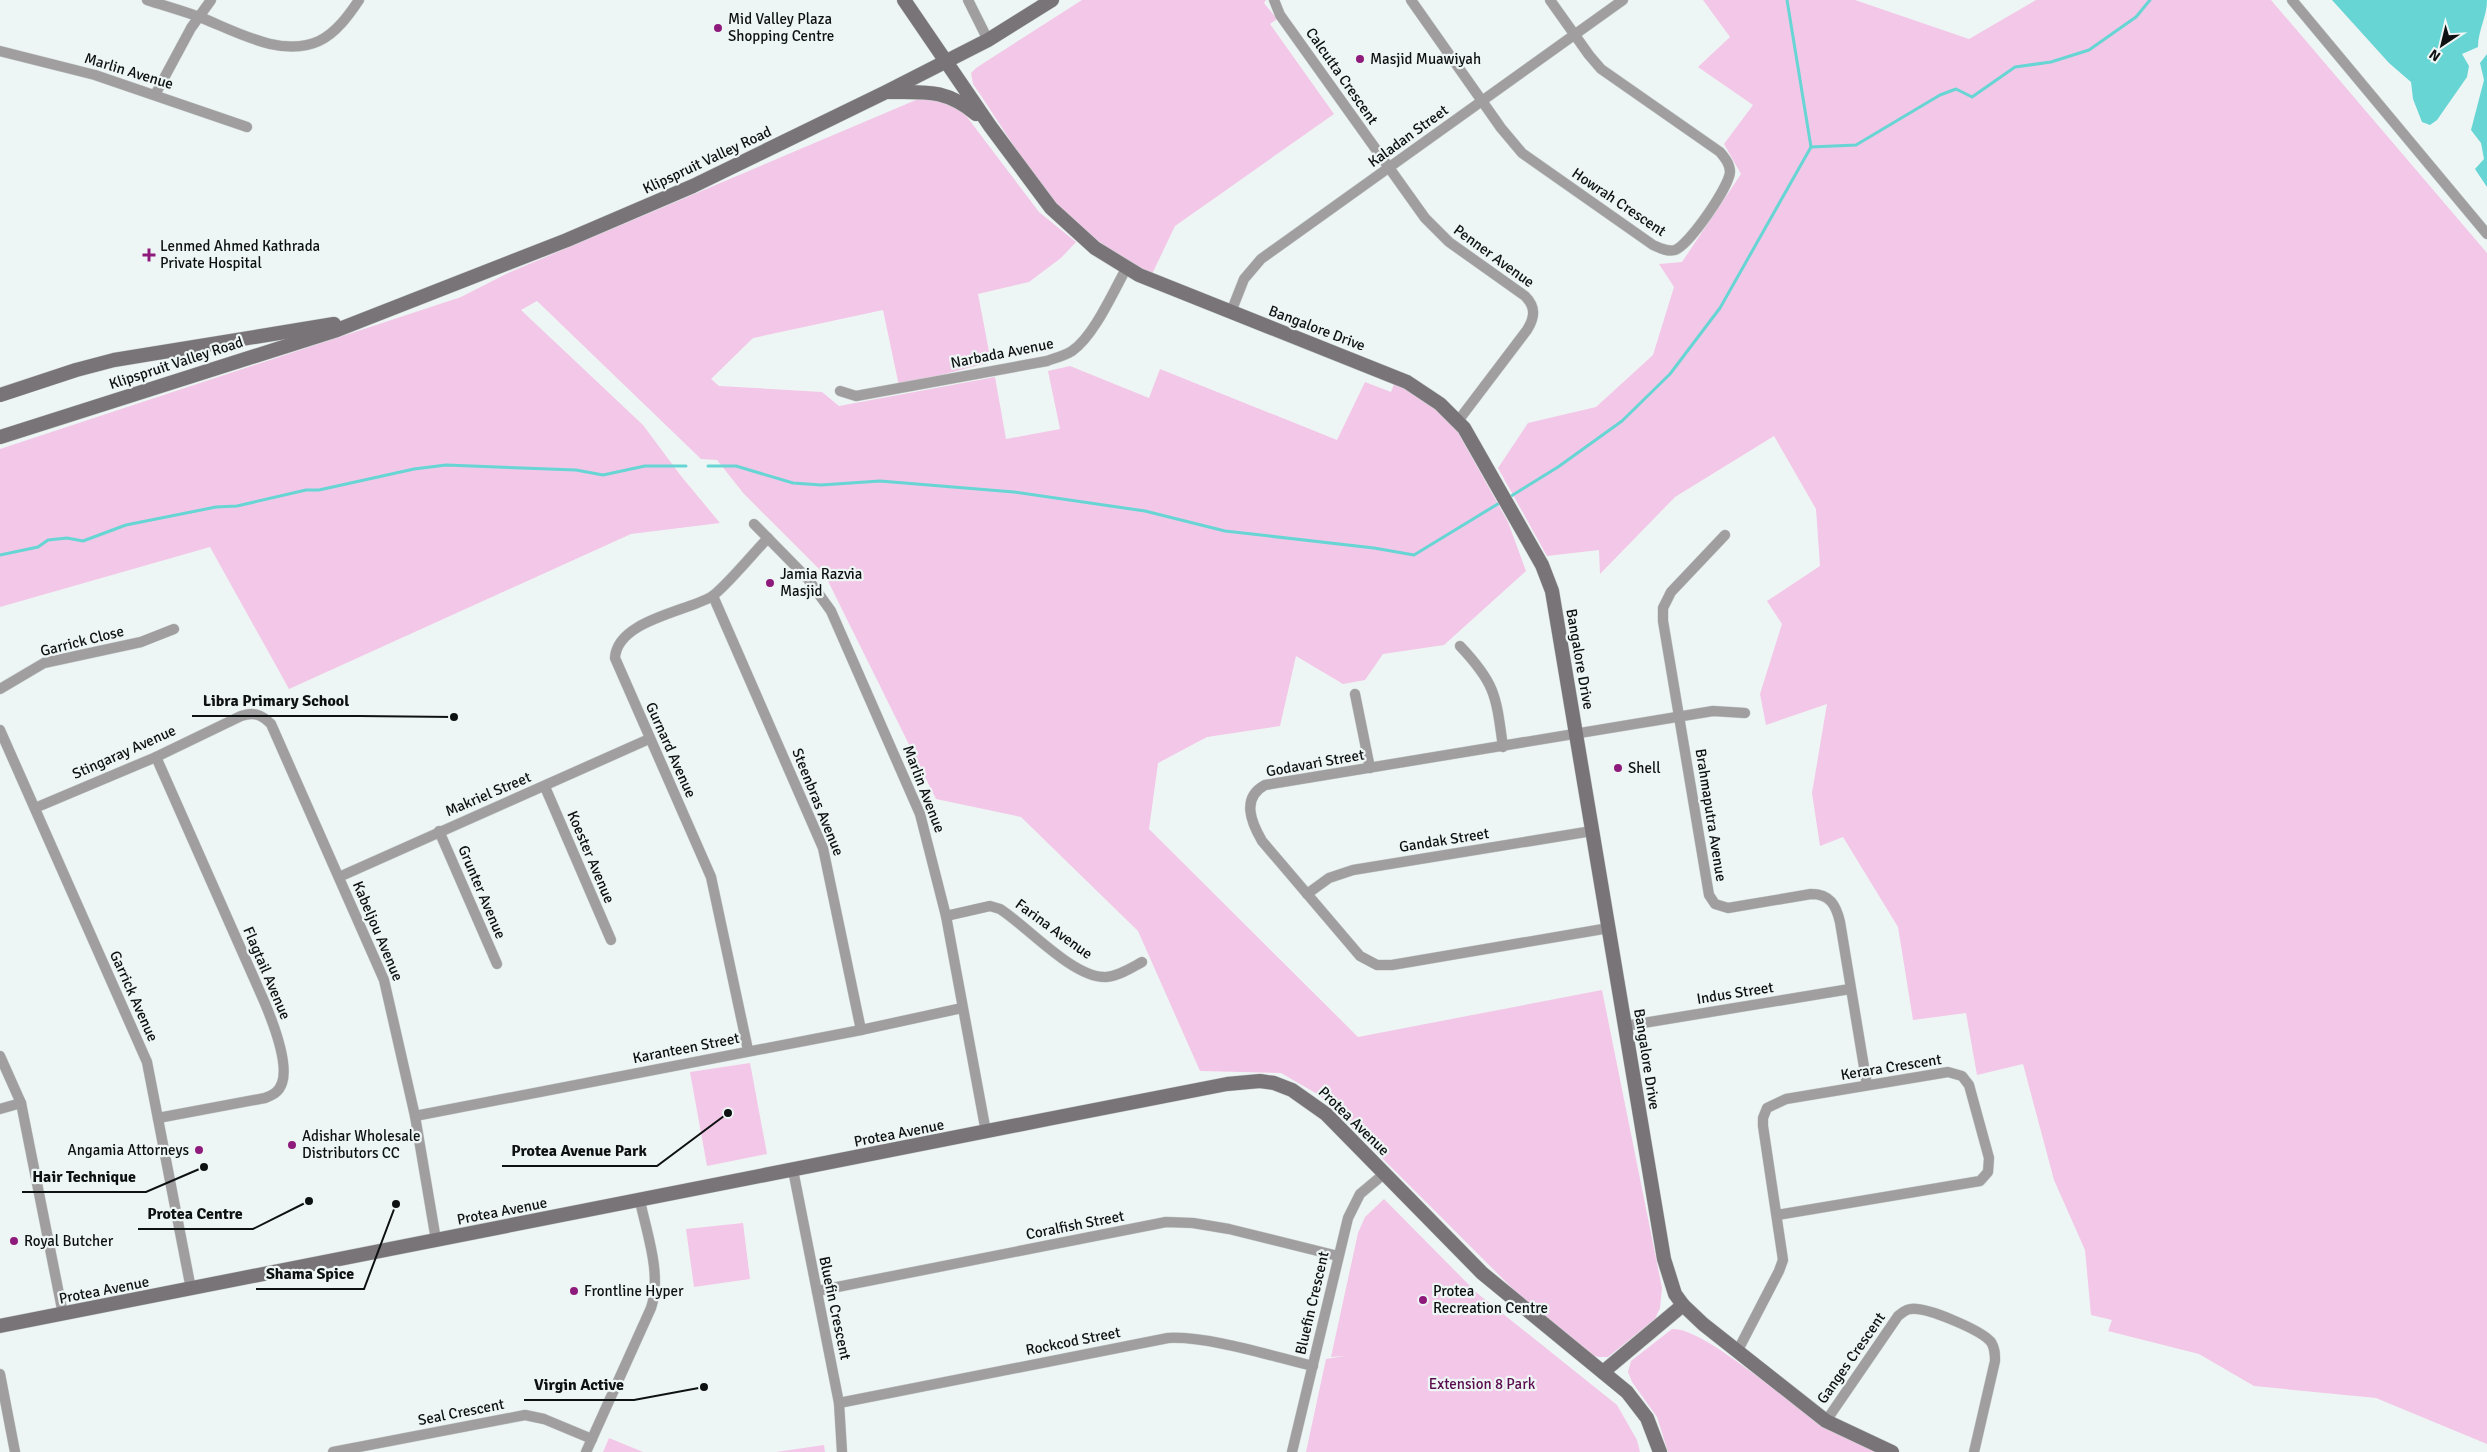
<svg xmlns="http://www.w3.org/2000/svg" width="2487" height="1452" viewBox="0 0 2487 1452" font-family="Signika,sans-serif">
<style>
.green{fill:#f3c7e7}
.water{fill:#66d5d4}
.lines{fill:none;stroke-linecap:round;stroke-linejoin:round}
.stream{stroke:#66d5d4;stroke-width:3}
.street-casing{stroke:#cad1d1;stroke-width:11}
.secondary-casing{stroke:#cad1d1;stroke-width:15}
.street{stroke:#a09e9f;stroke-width:10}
.secondary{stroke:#787477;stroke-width:14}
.poi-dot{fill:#8e1b7b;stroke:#eef6f5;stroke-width:2}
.labels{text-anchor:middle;stroke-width:4.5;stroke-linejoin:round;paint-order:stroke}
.poi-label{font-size:15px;fill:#0e1111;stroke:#eef6f5;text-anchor:start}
.street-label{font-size:15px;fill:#0e1111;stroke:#eef6f5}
.park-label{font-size:15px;fill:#5b0c4e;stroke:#eef6f5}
.leader{fill:none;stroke:#0e1111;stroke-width:2}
.callout-dot{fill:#0e1111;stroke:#eef6f5;stroke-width:2}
.callout-label{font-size:16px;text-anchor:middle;font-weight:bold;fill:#0e1111;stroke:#eef6f5;stroke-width:4.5;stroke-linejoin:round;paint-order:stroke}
</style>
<rect width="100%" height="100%" fill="#eef6f5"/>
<!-- green -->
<g class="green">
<path d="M1082,0H1266L1264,3L1277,19L1270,24L1334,114L1175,226L1152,274C1117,255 1080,232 1054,201C1024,165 1000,123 973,84L971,73L976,68Z"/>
<polygon points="1703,0 1855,0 1969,39 2036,0 2271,0 2487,253 2487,1444 2376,1398 2254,1386 2199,1354 2108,1331 2112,1320 2091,1315 2085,1250 2054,1180 2023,1064 1977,1075 1966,1013 1913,1020 1898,927 1843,837 1820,846 1812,793 1827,704 1766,725 1760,694 1782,624 1767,601 1820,566 1816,509 1774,436 1675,497 1600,574 1599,550 1547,556 1498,468 1528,423 1596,407 1653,355 1674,287 1659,264 1682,262 1741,174 1724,144 1753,105 1698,67 1730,37"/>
<polygon points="923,97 945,99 964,113 1039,212 1076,242 1061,258 1029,282 978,294 991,362 899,386 883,310 753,338 711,379 719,386 822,392 839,406 995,377 1006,439 1060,429 1048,371 1070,366 1149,398 1160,369 1337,440 1365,382 1391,392 1394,384 1407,389 1438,411 1456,429 1508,522 1526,571 1444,645 1383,654 1365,680 1343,684 1296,656 1280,726 1207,737 1158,763 1149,829 1358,1037 1602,990 1662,1288 1660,1308 1655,1319 1608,1357 1599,1357 1588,1354 1516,1292 1319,1095 1281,1073 1200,1071 1138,931 1021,817 936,799 825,575 744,494 717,460 701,459 537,301 521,310 643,425 681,476 720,523 631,534 289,689 210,547 0,607 0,449 461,297 508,273"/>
<polygon points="750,1063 767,1154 707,1166 690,1072"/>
<polygon points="1384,1199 1477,1293 1617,1405 1637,1440 1640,1452 1306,1452 1326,1359 1344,1356 1331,1357 1358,1233 1365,1217"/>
<polygon points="743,1223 750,1279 694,1287 686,1229"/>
<path d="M1672,1329C1704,1326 1795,1410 1830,1430C1845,1439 1863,1445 1879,1452H1668L1657,1417L1632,1382L1628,1372L1631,1361Z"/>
<polygon points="609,1438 643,1452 603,1452"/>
<polygon points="824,1445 825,1452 776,1452"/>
</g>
<!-- water -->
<g class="water">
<path d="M2332,0H2487C2487,17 2478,30 2478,47L2462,54L2469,66L2467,77L2437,120L2430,125L2422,122L2413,99L2411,82L2389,63Z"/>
<polygon points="2487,54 2487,187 2475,169 2484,159 2481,143 2471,130 2484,80 2480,63"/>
</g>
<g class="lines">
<!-- stream -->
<g class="stream">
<polyline points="1811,147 1856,145 1940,95 1956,89 1972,97 2015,67 2051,62 2089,50 2136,17 2150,0"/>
<polyline points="708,466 736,466 793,483 821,485 880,481 1014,492 1145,511 1225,531 1374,548 1414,555 1501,502"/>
<polyline points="1508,498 1558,467 1622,421 1670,374 1720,308 1811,147 1787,0"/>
<polyline points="0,555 38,547 48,540 67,538 83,541 126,525 216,507 237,506 306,490 319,490 414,469 446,465 576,470 603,475 645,466 686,466"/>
</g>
<defs>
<g id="street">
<path d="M147,0C165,6 184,11 202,18C237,32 282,58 319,41C336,33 349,15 359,0"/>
<polyline points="968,0 988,40"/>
<path d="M1274,0L1280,15L1425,218L1449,242L1525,296C1536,307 1535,317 1527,330L1458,421"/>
<path d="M1411,0L1501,128L1522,153L1653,245C1660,248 1667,252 1675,250C1689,245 1729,187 1730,172C1730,164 1725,158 1720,152L1601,69L1589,55L1550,0"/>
<polyline points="2292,0 2487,234"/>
<polyline points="0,51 95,75 247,127"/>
<polyline points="156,93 191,28 211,0"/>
<polyline points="1231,312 1244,279 1261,259 1623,0"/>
<path d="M840,391L856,396L1047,361C1055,358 1064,356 1072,351C1094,336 1113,292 1126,269"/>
<polyline points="754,524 808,579 831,611 920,814 946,916 986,1132"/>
<path d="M1725,535L1671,592L1663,608V621L1709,895L1715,904L1728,908L1811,894C1830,894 1836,905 1840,922L1867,1085"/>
<polyline points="713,596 823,848 861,1030"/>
<path d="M1460,646C1496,684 1496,696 1503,747"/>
<polyline points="0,689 44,663 141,642 174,629"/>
<polyline points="1355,694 1370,768"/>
<polyline points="0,730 147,1062 191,1289"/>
<path d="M156,757L264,1001C272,1020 289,1063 282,1083C279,1092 273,1095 265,1098L158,1118"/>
<polyline points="545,787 611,940"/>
<path d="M35,808L156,757L241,716C254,712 261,714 271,724L384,980L415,1116L436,1240"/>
<polyline points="439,831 497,964"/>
<polyline points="339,877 649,739"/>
<polyline points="1307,894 1329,878 1353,870 1592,831"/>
<path d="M946,916L990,906L1000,909C1027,926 1074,979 1106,977C1119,976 1131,968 1142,962"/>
<path d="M1609,928L1392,965H1377L1360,956L1262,841C1251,822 1241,798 1265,785L1713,711L1745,713"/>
<polyline points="1625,1026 1850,989"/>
<path d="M748,1050L711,877L615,658C617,621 684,612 711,597C724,589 755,551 768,538"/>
<polyline points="0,1056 21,1103 63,1314"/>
<polyline points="0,1109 21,1103"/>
<polyline points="415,1116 861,1030 962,1008"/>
<polyline points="793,1170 839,1403 842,1452"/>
<polyline points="817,1291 1166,1222 1193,1223 1229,1229 1338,1256"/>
<polyline points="1737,1352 1779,1271 1783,1260 1763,1126 1763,1118 1767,1108 1786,1099 1948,1072 1962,1076 1969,1085 1989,1158 1988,1172 1980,1181 1777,1215"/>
<polyline points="0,1374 15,1452"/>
<path d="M839,1403L1168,1338C1209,1336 1271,1356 1313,1366"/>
<path d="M1826,1421L1898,1316C1902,1313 1906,1309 1911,1309C1927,1307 1981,1330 1991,1342C1995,1348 1995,1354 1995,1361L1974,1452"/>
<polyline points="333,1452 525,1415 544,1419 592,1439"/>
<path d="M586,1452L651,1308C662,1275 647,1234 640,1201"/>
<polyline points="1292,1452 1348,1218 1360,1194 1385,1173"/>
</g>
<g id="secondary">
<polyline points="904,0 990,126 1051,208 1095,248 1139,275 1407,382 1440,404 1464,428 1542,565 1552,591 1664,1259 1675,1294 1683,1305 1703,1324 1826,1421 1892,1452"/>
<path d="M889,92C926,92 946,89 976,114"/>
<polyline points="0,395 76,370 114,360 334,324"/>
<polyline points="0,437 337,330 567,240 693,186 886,92 988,40 1052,0"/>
<polyline points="0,1326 1048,1119 1227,1084 1260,1081 1274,1083 1292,1090 1326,1114 1482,1273 1627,1392 1647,1418 1660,1452"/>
<polyline points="1603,1372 1683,1305"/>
</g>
</defs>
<!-- street casing -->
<use href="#street" class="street-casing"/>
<!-- secondary casing -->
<use href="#secondary" class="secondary-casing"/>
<!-- street -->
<use href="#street" class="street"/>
<!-- secondary -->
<use href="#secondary" class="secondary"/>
</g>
<!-- markers -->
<g class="poi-dot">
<circle cx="718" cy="28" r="5"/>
<circle cx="1360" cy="59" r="5"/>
<path d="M146.5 247.5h5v5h5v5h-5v5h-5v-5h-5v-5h5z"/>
<circle cx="770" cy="583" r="5"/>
<circle cx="1618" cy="768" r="5"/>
<circle cx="292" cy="1145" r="5"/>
<circle cx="199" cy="1150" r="5"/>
<circle cx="14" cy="1241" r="5"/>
<circle cx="574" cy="1291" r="5"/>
<circle cx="1423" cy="1300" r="5"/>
</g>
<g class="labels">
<!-- poi labels -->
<g class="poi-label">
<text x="728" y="24">Mid Valley Plaza<tspan x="728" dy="17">Shopping Centre</tspan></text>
<text x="1370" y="64">Masjid Muawiyah</text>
<text x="160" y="251">Lenmed Ahmed Kathrada<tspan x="160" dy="17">Private Hospital</tspan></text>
<text x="780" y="579">Jamia Razvia<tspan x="780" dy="17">Masjid</tspan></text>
<text x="1628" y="773">Shell</text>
<text x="302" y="1141">Adishar Wholesale<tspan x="302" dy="17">Distributors CC</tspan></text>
<text x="189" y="1155" text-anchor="end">Angamia Attorneys</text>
<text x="24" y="1246">Royal Butcher</text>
<text x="584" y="1296">Frontline Hyper</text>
<text x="1433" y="1296">Protea<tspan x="1433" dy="17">Recreation Centre</tspan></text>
</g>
<!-- street labels -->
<g class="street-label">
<text transform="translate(129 71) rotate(17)" y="5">Marlin Avenue</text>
<text transform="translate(1342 76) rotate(55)" y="5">Calcutta Crescent</text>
<text transform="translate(1408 136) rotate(-36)" y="5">Kaladan Street</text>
<text transform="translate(707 160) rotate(-25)" y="5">Klipspruit Valley Road</text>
<text transform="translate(1619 202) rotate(34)" y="5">Howrah Crescent</text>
<text transform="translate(1494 256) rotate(36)" y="5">Penner Avenue</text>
<text transform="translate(1317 328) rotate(21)" y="5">Bangalore Drive</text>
<text transform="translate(1002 353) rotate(-11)" y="5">Narbada Avenue</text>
<text transform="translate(176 363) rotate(-18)" y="5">Klipspruit Valley Road</text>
<text transform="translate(82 641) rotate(-14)" y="5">Garrick Close</text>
<text transform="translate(1580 659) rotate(80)" y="5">Bangalore Drive</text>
<text transform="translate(671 750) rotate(66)" y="5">Gurnard Avenue</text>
<text transform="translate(124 752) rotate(-24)" y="5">Stingaray Avenue</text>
<text transform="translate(1315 763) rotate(-10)" y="5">Godavari Street</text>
<text transform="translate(924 789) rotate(69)" y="5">Marlin Avenue</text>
<text transform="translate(488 794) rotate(-23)" y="5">Makriel Street</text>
<text transform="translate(818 802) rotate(68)" y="5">Steenbras Avenue</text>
<text transform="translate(1711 815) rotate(81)" y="5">Brahmaputra Avenue</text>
<text transform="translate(1444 840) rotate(-9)" y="5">Gandak Street</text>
<text transform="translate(591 857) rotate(67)" y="5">Koester Avenue</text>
<text transform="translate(482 892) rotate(67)" y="5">Grunter Avenue</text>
<text transform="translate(1054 929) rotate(36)" y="5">Farina Avenue</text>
<text transform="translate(378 931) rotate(67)" y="5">Kabeljou Avenue</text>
<text transform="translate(267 973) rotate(67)" y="5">Flagtail Avenue</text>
<text transform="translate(1735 993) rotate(-9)" y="5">Indus Street</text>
<text transform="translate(134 996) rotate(66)" y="5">Garrick Avenue</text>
<text transform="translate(686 1048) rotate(-11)" y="5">Karanteen Street</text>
<text transform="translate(1647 1059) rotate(81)" y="5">Bangalore Drive</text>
<text transform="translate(1891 1067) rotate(-9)" y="5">Kerara Crescent</text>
<text transform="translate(1354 1121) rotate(44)" y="5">Protea Avenue</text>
<text transform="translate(899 1133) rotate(-11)" y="5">Protea Avenue</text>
<text transform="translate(502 1211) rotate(-11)" y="5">Protea Avenue</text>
<text transform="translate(1075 1225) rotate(-11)" y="5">Coralfish Street</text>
<text transform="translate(104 1290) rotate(-11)" y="5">Protea Avenue</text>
<text transform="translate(1312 1303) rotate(-77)" y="5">Bluefin Crescent</text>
<text transform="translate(835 1308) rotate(78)" y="5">Bluefin Crescent</text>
<text transform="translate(1073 1341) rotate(-11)" y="5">Rockcod Street</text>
<text transform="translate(1851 1358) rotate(-55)" y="5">Ganges Crescent</text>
<text transform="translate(461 1412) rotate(-11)" y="5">Seal Crescent</text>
</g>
<!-- park labels -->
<g class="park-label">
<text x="1482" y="1389">Extension 8 Park</text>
</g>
</g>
<!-- callouts -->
<path class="leader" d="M454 717L359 716H192M728 1113L657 1166H502M204 1167L146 1192H22M309 1201L253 1229H138M396 1204L364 1289H256M704 1387L634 1400H524"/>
<g class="callout-dot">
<circle cx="454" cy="717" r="5"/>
<circle cx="728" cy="1113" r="5"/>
<circle cx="204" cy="1167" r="5"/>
<circle cx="309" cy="1201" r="5"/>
<circle cx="396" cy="1204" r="5"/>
<circle cx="704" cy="1387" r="5"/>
</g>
<g class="callout-label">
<text x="276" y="706">Libra Primary School</text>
<text x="579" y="1156">Protea Avenue Park</text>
<text x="84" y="1182">Hair Technique</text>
<text x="195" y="1219">Protea Centre</text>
<text x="310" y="1279">Shama Spice</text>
<text x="579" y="1390">Virgin Active</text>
</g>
<!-- north arrow -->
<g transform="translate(2442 45) rotate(215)" stroke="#eef6f5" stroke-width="4" paint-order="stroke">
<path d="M0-4L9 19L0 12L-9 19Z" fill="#0e1111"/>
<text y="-8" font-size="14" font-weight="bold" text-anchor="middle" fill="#0e1111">N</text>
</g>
</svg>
